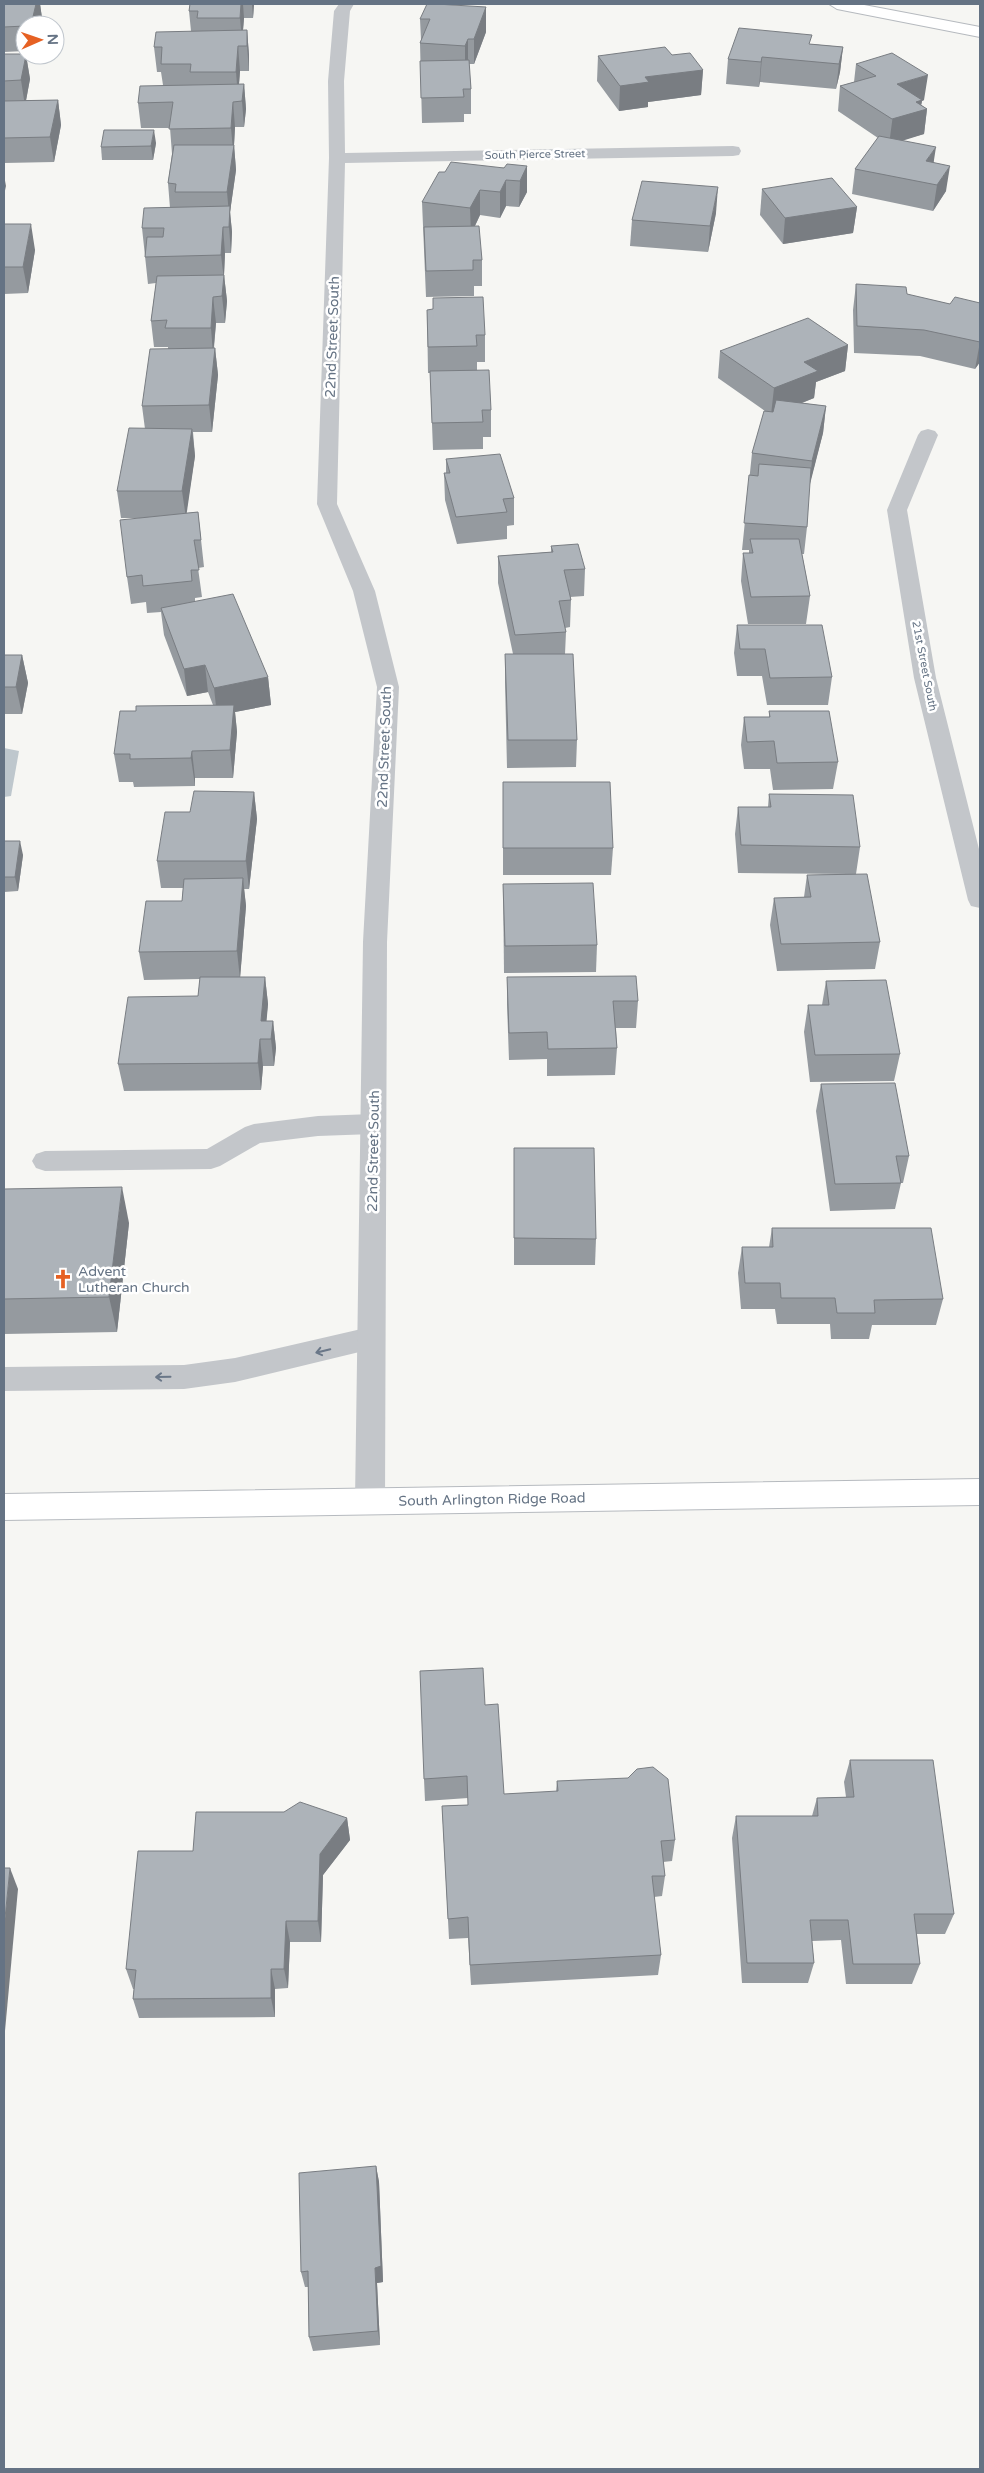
<svg xmlns="http://www.w3.org/2000/svg" width="984" height="2473" viewBox="0 0 984 2473" font-family="'Varela Round',sans-serif">
<style>
.water{fill:#bec7cd}
.lines{fill:none;stroke-linecap:round;stroke-linejoin:round}
.secondary-casing{stroke:#b6babf;stroke-width:2}
.lane{fill:#c3c6ca;fill-rule:evenodd}
.street{fill:#c3c6ca;fill-rule:evenodd}
.secondary{fill:#fff;fill-rule:evenodd}
.wall{fill:#959a9f}
.shaded-wall{fill:#797d82}
.building{fill:#adb3b9;stroke:#797d82}
.oneway{stroke:#6a7788}
.labels{text-anchor:middle;stroke-width:5;stroke-linejoin:round;paint-order:stroke}
.far-street-label{font-size:11px;fill:#657384;stroke:#fff}
.street-label{font-size:14px;fill:#657384;stroke:#fff}
.poi-label{font-size:14px;fill:#657384;stroke:#fff;text-anchor:start}
</style>
<rect width="100%" height="100%" fill="#f6f6f3"/>
<!-- water -->
<polygon class="water" points="4,748 19,751 11,796 4,797"/>
<g class="lines">
<defs>
<g id="secondary">
<polygon points="829,4 859,4 980,27 980,37 837,9"/>
<polygon points="980,1479 980,1505 4,1520 4,1494"/>
</g>
</defs>
<!-- secondary casing -->
<use href="#secondary" class="secondary-casing"/>
<!-- lane -->
<g class="lane">
<polygon points="373,1114 382,1117 386,1124 382,1131 373,1134 318,1136 260,1143 220,1166 211,1169 45,1171 36,1168 32,1161 36,1154 45,1151 207,1149 245,1127 254,1124 318,1116"/>
<polygon points="370,1327 380,1331 384,1339 380,1347 235,1382 184,1389 4,1391 4,1367 184,1365 235,1358"/>
</g>
<!-- street -->
<g class="street">
<polygon points="339,4 354,4 350,11 344,81 345,153 733,146 739,147 741,151 739,155 733,156 345,163 337,504 375,591 399,687 387,942 385,1501 381,1510 370,1514 359,1510 355,1501 363,942 377,687 353,591 317,504 329,158 328,81 334,11"/>
<polygon points="928,429 935,431 938,435 907,510 936,678 980,853 980,908 971,906 968,900 914,678 887,510 918,435 921,431"/>
</g>
<!-- secondary -->
<use href="#secondary" class="secondary"/>
</g>
<!-- wall -->
<g class="wall">
<polygon points="4,4 67,4 40,4 42,18 25,25 25,51 4,52"/>
<polygon points="190,4 254,4 253,18 244,18 243,30 247,30 249,55 249,71 240,71 239,84 244,84 246,109 244,127 235,127 234,145 236,170 230,212 232,232 231,253 225,253 224,275 227,301 225,323 216,323 214,348 215,348 218,375 212,432 193,432 195,456 186,513 198,512 204,567 198,568 202,597 195,598 195,601 268,677 271,705 235,712 237,732 233,778 195,778 195,786 134,787 133,782 119,782 114,754 136,711 213,705 208,692 187,696 164,635 161,612 147,613 146,602 131,604 127,577 141,518 121,518 117,491 145,429 142,406 168,349 168,347 154,347 151,321 156,283 148,284 142,228 170,208 168,183 172,154 170,128 141,128 138,103 163,85 161,72 157,72 154,47 191,31 189,11"/>
<polygon points="486,7 486,32 474,64 469,64 471,89 471,114 464,114 464,122 422,123 420,43 421,40 420,19"/>
<polygon points="811,44 843,47 840,72 836,89 760,82 759,87 726,84 728,59"/>
<polygon points="4,54 26,55 30,79 26,100 58,100 61,125 54,162 4,163"/>
<polygon points="672,55 703,70 701,95 648,102 648,107 619,111 597,81 598,56"/>
<polygon points="856,64 924,100 922,101 921,105 927,109 924,134 902,140 934,162 946,191 933,211 852,194 855,169 878,138 838,111 840,86 854,82"/>
<polygon points="156,143 153,160 102,160 101,147"/>
<polygon points="527,166 527,192 519,207 506,206 500,218 480,215 475,226 482,260 482,286 474,286 474,296 426,297 422,202 445,172"/>
<polygon points="762,189 857,207 853,233 783,244 760,215"/>
<polygon points="716,213 708,252 630,246 632,220"/>
<polygon points="4,224 35,250 28,293 4,294"/>
<polygon points="856,284 950,304 980,303 980,362 975,369 920,356 854,353 853,310"/>
<polygon points="427,310 485,335 485,362 477,362 477,370 491,410 491,437 483,437 483,449 433,450 430,373 428,373"/>
<polygon points="848,345 845,371 816,382 814,398 802,403 826,406 823,433 809,486 807,527 804,554 802,554 810,596 806,624 748,624 741,581 743,553 749,553 749,550 742,550 752,453 765,411 718,378 720,351"/>
<polygon points="446,459 514,498 514,525 507,526 507,539 457,544 445,500 444,473 446,473"/>
<polygon points="551,546 585,569 584,596 570,597 571,600 570,627 565,628 566,632 565,654 577,740 576,767 507,768 505,682 505,654 513,654 498,583 498,556 551,552"/>
<polygon points="737,625 832,677 828,705 767,705 762,676 737,676 734,653"/>
<polygon points="4,655 22,655 28,683 22,714 4,714"/>
<polygon points="769,711 838,762 833,789 773,790 770,769 744,769 741,745 744,717 769,717"/>
<polygon points="503,782 613,848 611,875 503,875"/>
<polygon points="254,792 257,819 249,889 244,889 246,906 240,977 265,977 268,1004 266,1021 273,1021 276,1048 274,1066 263,1066 261,1090 124,1091 118,1064 198,996 200,979 144,980 139,952 182,901 183,888 161,888 157,861 190,812"/>
<polygon points="769,794 860,847 856,874 880,942 875,969 777,971 770,925 774,898 804,897 807,875 849,874 738,873 735,834 738,807 768,807"/>
<polygon points="4,841 23,855 18,891 4,892"/>
<polygon points="503,884 597,945 596,972 504,973"/>
<polygon points="507,977 638,1001 636,1028 616,1028 617,1048 615,1075 547,1076 547,1059 509,1060 507,1004"/>
<polygon points="826,981 900,1054 894,1081 810,1082 804,1032 808,1005 822,1005"/>
<polygon points="821,1084 909,1156 903,1183 901,1183 895,1209 830,1211 816,1111"/>
<polygon points="514,1148 596,1239 595,1265 514,1265"/>
<polygon points="4,1189 129,1223 117,1332 4,1334"/>
<polygon points="772,1228 943,1299 936,1325 872,1325 869,1339 831,1339 830,1324 777,1324 775,1309 741,1309 738,1273 742,1247 769,1247"/>
<polygon points="485,1705 504,1794 556,1792 557,1781 675,1840 672,1861 663,1862 665,1876 662,1896 654,1897 661,1955 658,1975 471,1985 468,1938 449,1939 442,1806 468,1805 468,1798 425,1801 424,1779"/>
<polygon points="850,1760 954,1914 945,1934 917,1934 920,1964 912,1984 846,1984 841,1940 812,1941 814,1963 808,1983 742,1983 732,1838 736,1816 812,1816 817,1798 846,1797 844,1782"/>
<polygon points="347,1818 350,1840 323,1875 321,1942 290,1942 288,1988 275,1989 275,2017 139,2018 133,1999 134,1989 133,1989 126,1969 193,1851"/>
<polygon points="376,2166 379,2182 383,2282 377,2283 380,2345 313,2351 309,2337 308,2287 305,2287 301,2272"/>
</g>
<!-- shaded-wall -->
<g class="shaded-wall">
<polygon points="36,4 40,4 42,18 41,25 31,25"/>
<polygon points="241,4 243,4 244,18 242,42 240,18"/>
<polygon points="252,4 254,4 253,18"/>
<polygon points="486,7 486,32 474,64 474,39"/>
<polygon points="247,30 249,55 249,71 247,46"/>
<polygon points="468,39 468,64 465,71 465,46"/>
<polygon points="238,46 240,71 238,97 236,72"/>
<polygon points="843,47 840,72 836,89 839,64"/>
<polygon points="26,55 30,79 25,106 21,80"/>
<polygon points="762,57 760,82 759,87 761,62"/>
<polygon points="703,70 701,95 648,102 648,107 619,111 620,86 645,77"/>
<polygon points="928,75 924,100 922,101 920,111 927,109 924,134 889,145 897,84"/>
<polygon points="244,84 246,109 244,127 242,101"/>
<polygon points="58,100 61,125 54,162 50,137"/>
<polygon points="233,102 235,127 234,145 236,170 230,212 232,232 231,253 229,227 229,214 227,192 233,150 231,128"/>
<polygon points="154,130 156,143 153,160 151,146"/>
<polygon points="936,147 932,173 926,161"/>
<polygon points="527,166 527,192 519,207 520,181"/>
<polygon points="950,166 946,191 933,211 937,185"/>
<polygon points="4,175 6,186 4,195"/>
<polygon points="506,180 506,206 500,218 500,192"/>
<polygon points="718,187 716,213 708,252 710,226"/>
<polygon points="480,190 480,215 471,234 470,208"/>
<polygon points="857,207 853,233 783,244 785,218"/>
<polygon points="31,224 35,250 28,293 23,267"/>
<polygon points="223,227 225,253 224,275 227,301 225,323 222,296 224,280 221,255"/>
<polygon points="213,297 216,323 213,354 211,328"/>
<polygon points="980,342 980,362 975,369"/>
<polygon points="848,345 845,371 816,382 814,398 771,415 774,388 804,362"/>
<polygon points="215,348 218,375 212,432 209,405"/>
<polygon points="826,406 823,433 809,488 812,461"/>
<polygon points="192,429 195,456 186,518 182,491"/>
<polygon points="22,655 28,683 22,714 16,687"/>
<polygon points="205,665 208,692 187,696 184,669"/>
<polygon points="268,677 271,705 235,712 237,732 233,778 230,750 217,715 214,688"/>
<polygon points="192,751 195,778 195,786 191,758"/>
<polygon points="254,792 257,819 249,889 246,861"/>
<polygon points="20,841 23,855 18,891 15,877"/>
<polygon points="243,878 246,906 240,979 237,951"/>
<polygon points="265,977 268,1004 265,1039 261,1021"/>
<polygon points="273,1021 276,1048 274,1066 271,1039"/>
<polygon points="260,1039 263,1066 261,1090 258,1063"/>
<polygon points="122,1187 129,1223 117,1332 109,1297"/>
<polygon points="347,1818 350,1840 323,1875 321,1942 318,1921 320,1854"/>
<polygon points="10,1868 18,1889 4,2042 4,1928"/>
<polygon points="286,1921 290,1942 288,1988 284,1969"/>
<polygon points="271,1969 275,1989 275,2017 271,1998"/>
<polygon points="376,2166 379,2182 383,2282 377,2283 380,2345 378,2331 375,2268"/>
</g>
<!-- building -->
<g class="building">
<polygon points="4,4 36,4 31,25 25,25 25,26 4,27"/>
<polygon points="190,4 241,4 240,18 197,18 198,11 189,11"/>
<polygon points="427,4 436,4 486,7 474,39 468,39 465,46 420,43 430,19 420,19"/>
<polygon points="739,28 812,35 809,44 843,47 839,64 762,57 761,62 728,59"/>
<polygon points="247,30 247,46 238,46 236,72 190,72 191,64 161,64 162,47 154,47 156,32"/>
<polygon points="665,47 672,55 690,53 703,70 645,77 649,82 620,86 598,56"/>
<polygon points="892,53 928,75 897,84 922,100 916,102 927,109 892,119 840,86 876,76 856,64"/>
<polygon points="4,54 25,54 26,55 21,80 4,81"/>
<polygon points="469,60 471,89 463,89 464,97 421,98 420,61"/>
<polygon points="244,84 242,101 233,102 231,128 169,129 173,102 138,103 140,86"/>
<polygon points="58,100 50,137 4,138 4,101"/>
<polygon points="104,130 154,130 151,146 101,147"/>
<polygon points="879,136 936,147 926,161 950,166 937,185 855,169"/>
<polygon points="174,145 234,145 227,192 175,192 176,184 168,183"/>
<polygon points="451,162 504,168 507,164 527,166 520,181 506,180 500,192 480,190 470,208 422,202 439,172 445,172"/>
<polygon points="832,178 857,207 785,218 762,189"/>
<polygon points="642,181 718,187 710,226 632,220"/>
<polygon points="230,206 229,227 223,227 221,255 145,257 147,237 163,237 164,228 142,228 144,208"/>
<polygon points="4,224 31,224 23,267 4,267"/>
<polygon points="479,226 482,260 473,260 473,270 426,271 424,227"/>
<polygon points="224,275 222,296 213,297 211,328 165,328 167,320 151,321 157,276"/>
<polygon points="856,284 906,287 907,294 950,304 955,297 980,303 980,342 924,330 857,326"/>
<polygon points="483,297 485,335 476,335 477,346 428,347 427,310 433,309 433,298"/>
<polygon points="808,318 848,345 804,362 818,371 774,388 720,351"/>
<polygon points="215,348 209,405 142,406 150,349"/>
<polygon points="489,370 491,410 482,410 483,422 432,423 430,371"/>
<polygon points="776,400 826,406 812,461 752,453 764,411 773,412"/>
<polygon points="129,428 192,429 182,491 117,491"/>
<polygon points="500,454 514,498 503,499 507,512 456,517 444,473 450,473 446,459"/>
<polygon points="759,464 811,468 807,527 744,523 749,475 758,476"/>
<polygon points="198,512 201,540 194,540 199,570 191,570 192,581 143,586 142,575 127,577 120,520"/>
<polygon points="750,539 799,539 810,596 751,597 743,553 753,553"/>
<polygon points="578,544 585,569 564,570 571,600 559,601 566,632 515,635 498,556 553,552 551,546"/>
<polygon points="233,594 268,677 214,688 205,665 184,669 161,608"/>
<polygon points="737,625 822,625 832,677 770,678 765,649 740,649"/>
<polygon points="505,654 573,654 577,740 508,740"/>
<polygon points="4,655 22,655 16,687 4,687"/>
<polygon points="234,705 230,750 192,751 191,758 130,759 130,754 114,754 120,711 136,711 136,706"/>
<polygon points="769,711 829,711 838,762 777,763 774,741 747,742 744,717 770,717"/>
<polygon points="503,782 610,782 613,848 503,848"/>
<polygon points="194,791 254,792 246,861 157,861 165,812 190,812"/>
<polygon points="769,794 853,795 860,847 741,845 738,807 771,807"/>
<polygon points="4,841 20,841 15,877 4,877"/>
<polygon points="867,874 880,942 781,944 774,898 811,897 807,875"/>
<polygon points="243,878 237,951 139,952 146,901 182,901 184,879"/>
<polygon points="593,883 597,945 505,946 503,884"/>
<polygon points="636,976 638,1001 613,1001 617,1048 548,1049 547,1032 509,1033 507,977"/>
<polygon points="200,977 265,977 261,1021 273,1021 271,1039 260,1039 258,1063 118,1064 128,997 198,996"/>
<polygon points="886,980 900,1054 815,1055 808,1005 829,1005 826,981"/>
<polygon points="895,1083 909,1156 896,1156 901,1183 835,1184 821,1084"/>
<polygon points="514,1148 594,1148 596,1239 514,1238"/>
<polygon points="122,1187 109,1297 4,1299 4,1189"/>
<polygon points="772,1228 931,1228 943,1299 874,1300 875,1313 837,1313 835,1298 781,1298 780,1283 745,1283 742,1247 773,1247"/>
<polygon points="483,1668 485,1705 498,1704 504,1794 558,1791 557,1781 628,1778 637,1769 653,1767 668,1779 675,1840 661,1841 665,1876 652,1876 661,1955 470,1965 468,1917 448,1919 442,1806 468,1805 467,1776 424,1779 420,1671"/>
<polygon points="850,1760 933,1760 954,1914 914,1914 920,1964 853,1964 848,1920 810,1920 814,1963 747,1963 736,1816 818,1816 817,1798 854,1797"/>
<polygon points="300,1802 347,1818 320,1854 318,1921 286,1921 284,1969 271,1969 271,1998 133,1999 136,1970 126,1969 138,1851 193,1851 196,1812 284,1812"/>
<polygon points="4,1868 10,1868 4,1928"/>
<polygon points="376,2166 381,2266 375,2268 378,2331 309,2337 308,2271 301,2272 299,2173"/>
</g>
<!-- one-way arrows -->
<defs><path id="oneway-shaft" d="M-6 0H5M1.5-3L5.5 0L1.5 3" fill="none" stroke-width="1.6" stroke-linecap="round" stroke-linejoin="round" transform="scale(1.25)"/></defs>
<g class="oneway">
<use href="#oneway-shaft" transform="translate(323 1351) rotate(166)"/>
<use href="#oneway-shaft" transform="translate(163 1377) rotate(179)"/>
</g>
<!-- icons -->
<defs>
<symbol id="church-bare" viewBox="-9 -9 18 18"><path d="M-1.2-6h2.4v3.5h3.3v2.4h-3.3V6h-2.4V-.1h-3.3v-2.4h3.3Z" fill="#e66123" stroke="#fff" stroke-width="2.5" paint-order="stroke"/></symbol>
</defs>
<g fill-rule="evenodd">
<use href="#church-bare" x="49" y="1265" width="28" height="28"/>
</g>
<g class="labels">
<!-- far-street labels -->
<g class="far-street-label">
<text transform="translate(535 154) rotate(-1)" y="4">South Pierce Street</text>
<text transform="translate(925 666) rotate(79)" y="4">21st Street South</text>
</g>
<!-- street labels -->
<g class="street-label">
<text transform="translate(332 337) rotate(-88)" y="5">22nd Street South</text>
<text transform="translate(384 747) rotate(-88)" y="5">22nd Street South</text>
<text transform="translate(373 1151) rotate(-89)" y="5">22nd Street South</text>
<text transform="translate(492 1499) rotate(-1)" y="5">South Arlington Ridge Road</text>
</g>
<!-- poi labels -->
<g class="poi-label">
<text x="78" y="1276">Advent<tspan x="78" dy="16">Lutheran Church</tspan></text>
</g>
</g>
<!-- border -->
<rect width="984" height="2473" fill="none" stroke="#657384" stroke-width="10"/>
<!-- north arrow -->
<g transform="translate(40 40) rotate(88)"><circle r="24" fill="#ffffff" stroke="#c1c7ce"/>
<path d="M0-4L9 19L0 12L-9 19Z" fill="#e66123"/>
<text y="-8" font-size="14" font-weight="bold" text-anchor="middle" fill="#657384">N</text>
</g>
</svg>
